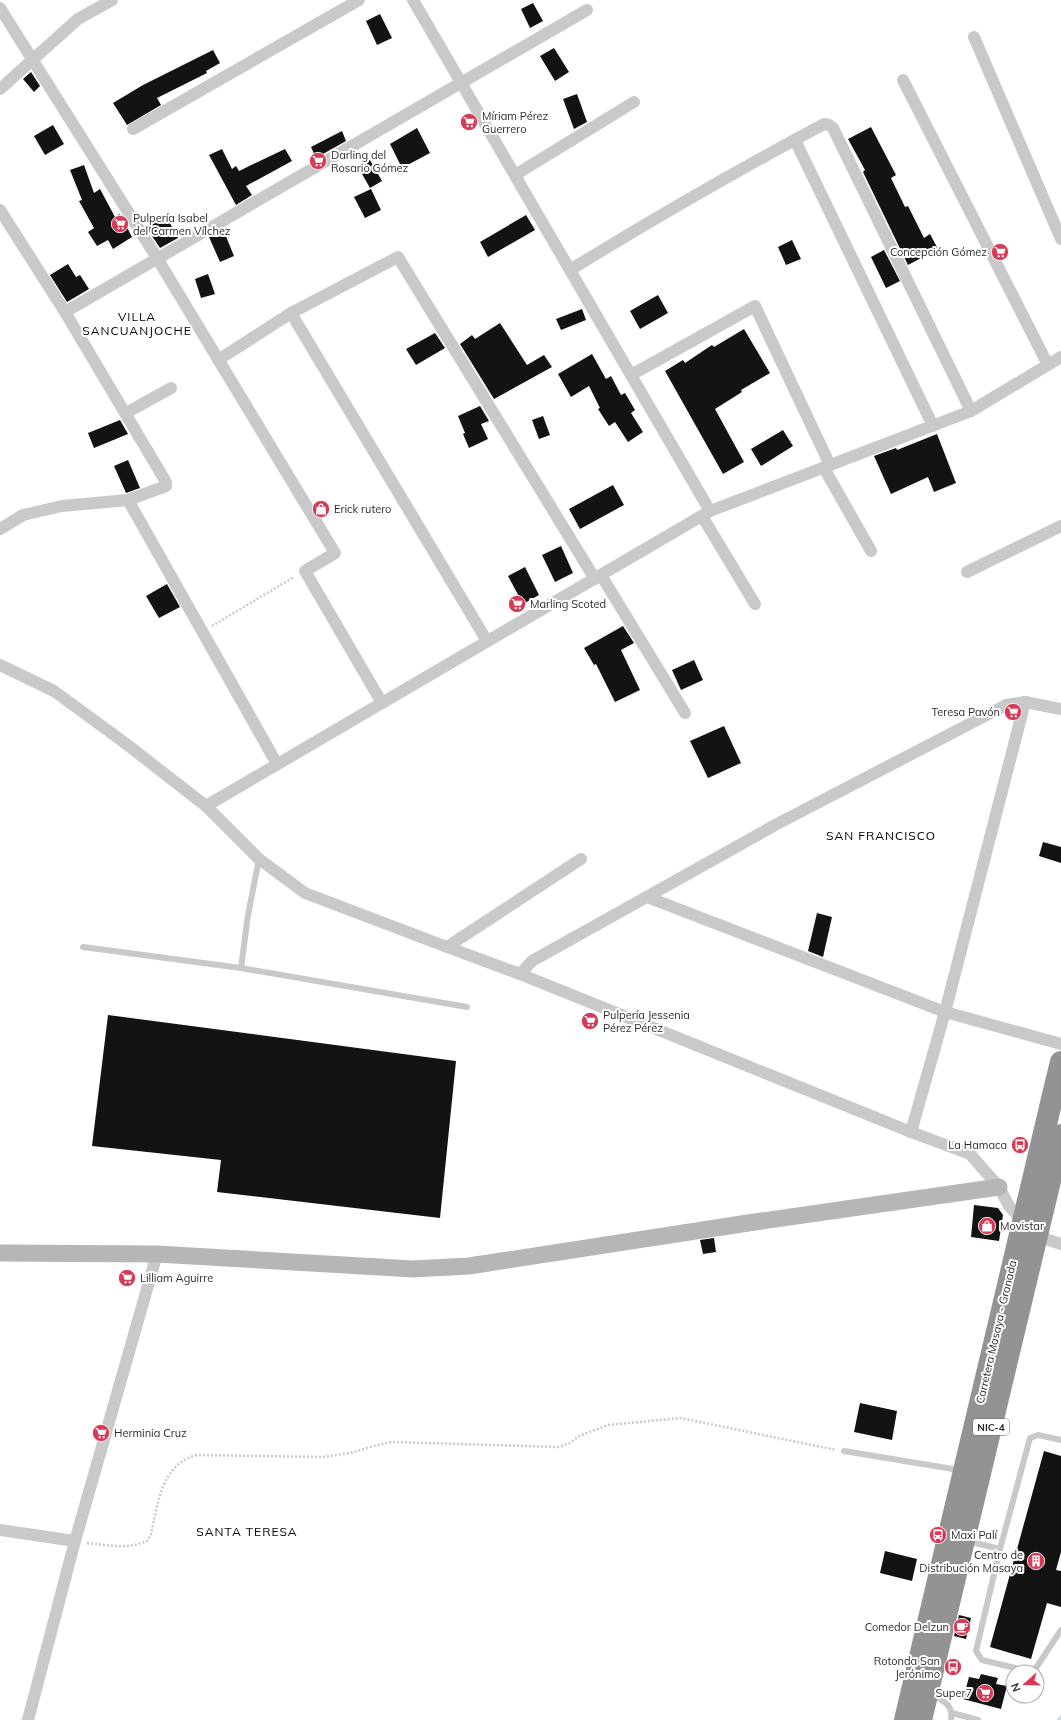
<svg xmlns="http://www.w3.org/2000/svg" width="1061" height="1720" viewBox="0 0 1061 1720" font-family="Mulish,sans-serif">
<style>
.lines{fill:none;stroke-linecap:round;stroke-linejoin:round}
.stream{stroke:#c7dee7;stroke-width:4.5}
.building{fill:#131313}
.path{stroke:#c9c9c9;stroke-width:2.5;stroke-dasharray:2 2;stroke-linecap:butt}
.lane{stroke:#c9c9c9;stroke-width:6}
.street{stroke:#c9c9c9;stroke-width:12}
.secondary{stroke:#b6b6b6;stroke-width:17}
.highway{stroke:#939393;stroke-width:22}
.labels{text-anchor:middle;stroke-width:4;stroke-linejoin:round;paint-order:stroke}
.shield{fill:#fff;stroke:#6b6b6b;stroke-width:1}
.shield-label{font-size:10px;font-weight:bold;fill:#2c2c2c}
.poi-label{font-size:11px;fill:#2c2c2c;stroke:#fff;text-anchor:start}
.street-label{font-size:11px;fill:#2c2c2c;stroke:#fff}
.neighbourhood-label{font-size:12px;letter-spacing:1px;fill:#000;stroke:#fff}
</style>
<rect width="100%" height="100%" fill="#fff"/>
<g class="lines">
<!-- stream -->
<polyline class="stream" points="1059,1720 1061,1718"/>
</g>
<!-- building -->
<g class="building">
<polygon points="533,3 543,21 530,28 521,9"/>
<polygon points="380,14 392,38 377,45 366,21"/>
<polygon points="554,48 569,72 555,81 540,56"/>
<polygon points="213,50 220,63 206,71 207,73 157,98 161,105 127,125 113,103 143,85"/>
<polygon points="31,72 40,86 34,92 23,79"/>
<polygon points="577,94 587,122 574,129 563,99"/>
<polygon points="53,125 64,144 45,155 34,136"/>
<polygon points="871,127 896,175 891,178 905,207 908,206 924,238 930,234 938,249 908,265 863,172 865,170 848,139"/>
<polygon points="417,128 430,153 402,168 390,144"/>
<polygon points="342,131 346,141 316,158 311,147"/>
<polygon points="222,149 232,169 236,166 239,171 285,149 292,161 246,186 252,195 236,205 209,155"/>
<polygon points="370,160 382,181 370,188 358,167"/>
<polygon points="84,165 94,193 100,189 115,217 120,214 132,237 113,249 108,240 97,246 88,232 94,228 79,201 82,200 70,170"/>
<polygon points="371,189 381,210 365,218 354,197"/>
<polygon points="526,215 535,230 488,257 480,242"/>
<polygon points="166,216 178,238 160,248 146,227"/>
<polygon points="223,229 234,256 220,262 209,237"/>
<polygon points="792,240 801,259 786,265 778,247"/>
<polygon points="884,250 900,281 886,288 871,257"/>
<polygon points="68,264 76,277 80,275 89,289 67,302 50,275"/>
<polygon points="208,274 215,294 201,298 195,279"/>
<polygon points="658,295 668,313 640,329 630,311"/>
<polygon points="582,309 586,320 561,330 556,319"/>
<polygon points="500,323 527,365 544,355 552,367 494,399 460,344 472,335 475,339"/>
<polygon points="744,329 770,373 741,390 742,392 715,409 744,462 723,474 665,371 683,360 685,363 712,345 714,347"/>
<polygon points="435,333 445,348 416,365 406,349"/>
<polygon points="592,354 606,379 611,376 621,395 625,393 635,410 631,413 643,432 628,442 615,422 609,426 598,409 600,408 589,386 571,397 558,374"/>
<polygon points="480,406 489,421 481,424 488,439 469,448 463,434 465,433 458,416"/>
<polygon points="543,416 550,435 539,439 532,420"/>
<polygon points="120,420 128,434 94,448 88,433"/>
<polygon points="783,430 793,446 761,466 751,449"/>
<polygon points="937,434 956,483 934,492 928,477 891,494 874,456 896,448 897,450"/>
<polygon points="128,460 140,488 126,493 114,466"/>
<polygon points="613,485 624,505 580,529 569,509"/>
<polygon points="561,546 573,573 555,582 542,555"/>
<polygon points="525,567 539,595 523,604 508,576"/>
<polygon points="167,584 180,607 159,618 146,596"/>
<polygon points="623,626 634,643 621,650 640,690 615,702 596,664 594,665 584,648"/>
<polygon points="694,660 703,680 681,690 672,670"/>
<polygon points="724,726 741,763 708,778 690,741"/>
<polygon points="1043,842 1061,847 1061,863 1039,856"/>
<polygon points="817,913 832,917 823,957 808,951"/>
<polygon points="108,1015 456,1061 440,1218 217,1192 221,1160 92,1146"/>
<polygon points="974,1205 998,1208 1003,1215 999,1241 971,1237"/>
<polygon points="714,1238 716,1252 703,1254 700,1240"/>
<polygon points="860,1403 897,1411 892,1440 854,1432"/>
<polygon points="1044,1451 1061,1456 1061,1552 1056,1570 1061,1571 1061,1607 1047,1603 1031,1659 990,1647"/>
<polygon points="885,1551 917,1559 912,1581 880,1573"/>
<polygon points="959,1615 971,1618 966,1639 954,1636"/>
<polygon points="981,1674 998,1678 996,1684 1007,1686 1001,1709 963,1699 969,1677 979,1679"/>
</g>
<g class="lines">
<!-- path -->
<g class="path">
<polyline points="212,626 294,577"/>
<path d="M87,1543C109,1545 126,1550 147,1541L151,1534C158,1504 161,1464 197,1455L323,1457L350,1453L370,1447L391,1442L559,1447L570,1443L579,1436L608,1425L681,1418L836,1450"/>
</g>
<!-- lane -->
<g class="lane">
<polyline points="259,859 248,915 241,968 467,1007"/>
<polyline points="83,947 241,968"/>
<polyline points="1061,1440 1038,1435 1030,1438 1000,1549 976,1651 982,1660 1028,1671 1036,1668 1061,1630"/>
<polyline points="844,1451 959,1470"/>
<polyline points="967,1541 1000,1549"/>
<path d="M932,1694C943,1701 954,1705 951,1720"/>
<polyline points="952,1713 978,1720"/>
</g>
<!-- street -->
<g class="street">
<polyline points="413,0 710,511"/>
<polyline points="0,8 157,258 335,553 305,571 382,703"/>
<polyline points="974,37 1061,239"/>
<polyline points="903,80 1048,365"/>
<polyline points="0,89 78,19 112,0"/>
<polyline points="133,129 359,0"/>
<polyline points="795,140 933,426"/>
<polyline points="515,175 634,102"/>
<polyline points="0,210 65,312 166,482 166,486 128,500 62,506 23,515 0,529"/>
<path d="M570,270C653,219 738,170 824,124L829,125L833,128L971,411"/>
<polyline points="65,312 587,10"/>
<polyline points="291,313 487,641"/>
<polyline points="218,360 291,313 398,257 595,579"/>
<polyline points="631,375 755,306 830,465"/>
<polyline points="126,413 171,388"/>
<polyline points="824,468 871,551"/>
<polyline points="128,500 277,764"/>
<polyline points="702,516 755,604"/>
<polyline points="967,572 1061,526"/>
<polyline points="601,575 685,713"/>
<polyline points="0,665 54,691 125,743 206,806 259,859 305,893 447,947 520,974 911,1132 970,1154 999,1187 1009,1206 1037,1236 1061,1244"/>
<polyline points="206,806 710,511 971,411 1061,357"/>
<polyline points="647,897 945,1012 1061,1044"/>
<polyline points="447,947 581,859"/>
<polyline points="520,974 532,961 777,824 1006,705 1025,702 1061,709"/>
<polyline points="911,1132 945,1012 1025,702"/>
<polyline points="0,1530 75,1541"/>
<polyline points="28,1720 75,1541 157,1254"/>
</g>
<!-- secondary -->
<polyline class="secondary" points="0,1253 157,1254 413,1269 469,1266 748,1223 999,1187"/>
<!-- highway -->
<g class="highway">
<path d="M905,1720C957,1501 1007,1281 1061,1062"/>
<polyline points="921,1720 1061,1135"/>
</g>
</g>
<!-- icons -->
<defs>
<symbol id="supermarket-disc" viewBox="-11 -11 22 22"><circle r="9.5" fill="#d63a56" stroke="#fff"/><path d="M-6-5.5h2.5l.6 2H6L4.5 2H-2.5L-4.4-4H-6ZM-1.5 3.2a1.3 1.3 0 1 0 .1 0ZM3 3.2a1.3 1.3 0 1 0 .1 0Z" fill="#fff"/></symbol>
<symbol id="shop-disc" viewBox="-11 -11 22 22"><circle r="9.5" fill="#d63a56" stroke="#fff"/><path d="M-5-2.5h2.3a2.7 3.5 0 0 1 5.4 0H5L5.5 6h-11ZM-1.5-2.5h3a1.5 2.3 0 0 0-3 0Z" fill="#fff"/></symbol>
<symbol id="bus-disc" viewBox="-11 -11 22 22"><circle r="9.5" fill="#d63a56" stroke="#fff"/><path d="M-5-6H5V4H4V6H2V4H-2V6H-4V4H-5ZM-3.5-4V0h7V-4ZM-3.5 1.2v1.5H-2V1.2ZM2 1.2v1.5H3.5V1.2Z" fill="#fff"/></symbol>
<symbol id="building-disc" viewBox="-11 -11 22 22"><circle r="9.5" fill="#d63a56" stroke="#fff"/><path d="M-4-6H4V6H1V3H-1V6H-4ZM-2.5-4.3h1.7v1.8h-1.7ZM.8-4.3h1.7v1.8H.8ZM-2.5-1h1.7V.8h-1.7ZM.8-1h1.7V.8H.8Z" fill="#fff"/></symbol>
<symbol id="cafe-disc" viewBox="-11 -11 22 22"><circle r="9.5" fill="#d63a56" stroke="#fff"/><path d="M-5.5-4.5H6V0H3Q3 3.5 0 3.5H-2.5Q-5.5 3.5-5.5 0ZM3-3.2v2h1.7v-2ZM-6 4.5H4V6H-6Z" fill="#fff"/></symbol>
</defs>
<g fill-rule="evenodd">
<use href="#supermarket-disc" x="459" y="112" width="20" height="20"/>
<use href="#supermarket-disc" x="308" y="151" width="20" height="20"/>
<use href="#supermarket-disc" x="110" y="214" width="20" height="20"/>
<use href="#supermarket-disc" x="990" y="242" width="20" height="20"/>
<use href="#shop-disc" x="311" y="499" width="20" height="20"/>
<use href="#supermarket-disc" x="507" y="594" width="20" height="20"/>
<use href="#supermarket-disc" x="1003" y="702" width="20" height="20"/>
<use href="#supermarket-disc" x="580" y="1011" width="20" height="20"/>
<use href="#bus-disc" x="1010" y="1135" width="20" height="20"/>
<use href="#shop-disc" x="977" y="1216" width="20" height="20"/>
<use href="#supermarket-disc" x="117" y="1268" width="20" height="20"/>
<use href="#supermarket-disc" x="91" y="1423" width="20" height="20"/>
<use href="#bus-disc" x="928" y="1525" width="20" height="20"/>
<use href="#building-disc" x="1026" y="1551" width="20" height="20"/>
<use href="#cafe-disc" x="952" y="1617" width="20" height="20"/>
<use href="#bus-disc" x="943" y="1657" width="20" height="20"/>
<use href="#supermarket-disc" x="975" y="1683" width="20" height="20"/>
</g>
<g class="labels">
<!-- shield labels -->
<rect class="shield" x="973" y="1419" width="36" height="16" rx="3"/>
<g class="shield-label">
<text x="991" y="1431">NIC-4</text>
</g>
<!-- poi labels -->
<g class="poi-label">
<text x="482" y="120">Míriam Pérez<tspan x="482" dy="13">Guerrero</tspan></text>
<text x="331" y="159">Darling del<tspan x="331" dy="13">Rosario Gómez</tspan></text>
<text x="133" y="222">Pulpería Isabel<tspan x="133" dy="13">del Carmen Vílchez</tspan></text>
<text x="987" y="256" text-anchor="end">Concepción Gómez</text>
<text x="334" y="513">Erick rutero</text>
<text x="530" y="608">Marling Scoted</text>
<text x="1000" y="716" text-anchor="end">Teresa Pavón</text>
<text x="603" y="1019">Pulpería Jessenia<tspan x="603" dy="13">Pérez Pérez</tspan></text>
<text x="1007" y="1149" text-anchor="end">La Hamaca</text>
<text x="1000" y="1230">Movistar</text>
<text x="140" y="1282">Lilliam Aguirre</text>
<text x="114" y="1437">Herminia Cruz</text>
<text x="951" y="1539">Maxi Palí</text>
<text x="1023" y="1559" text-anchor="end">Centro de<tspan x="1023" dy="13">Distribución Masaya</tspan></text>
<text x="949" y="1631" text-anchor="end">Comedor Delzun</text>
<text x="940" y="1665" text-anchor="end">Rotonda San<tspan x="940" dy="13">Jerónimo</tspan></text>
<text x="972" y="1697" text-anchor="end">Super7</text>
</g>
<!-- street labels -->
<g class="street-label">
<text transform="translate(996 1332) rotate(-77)" y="4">Carretera Masaya - Granada</text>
</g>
<!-- neighbourhood labels -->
<g class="neighbourhood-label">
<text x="137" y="321">VILLA<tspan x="137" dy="14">SANCUANJOCHE</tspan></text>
<text x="881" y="840">SAN FRANCISCO</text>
<text x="247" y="1536">SANTA TERESA</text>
</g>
</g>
<!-- north arrow -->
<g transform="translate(1025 1684) rotate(250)"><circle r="19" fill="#ffffff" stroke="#ababab"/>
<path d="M0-3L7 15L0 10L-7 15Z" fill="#d63a56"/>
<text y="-6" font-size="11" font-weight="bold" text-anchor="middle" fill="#2c2c2c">N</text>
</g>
</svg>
